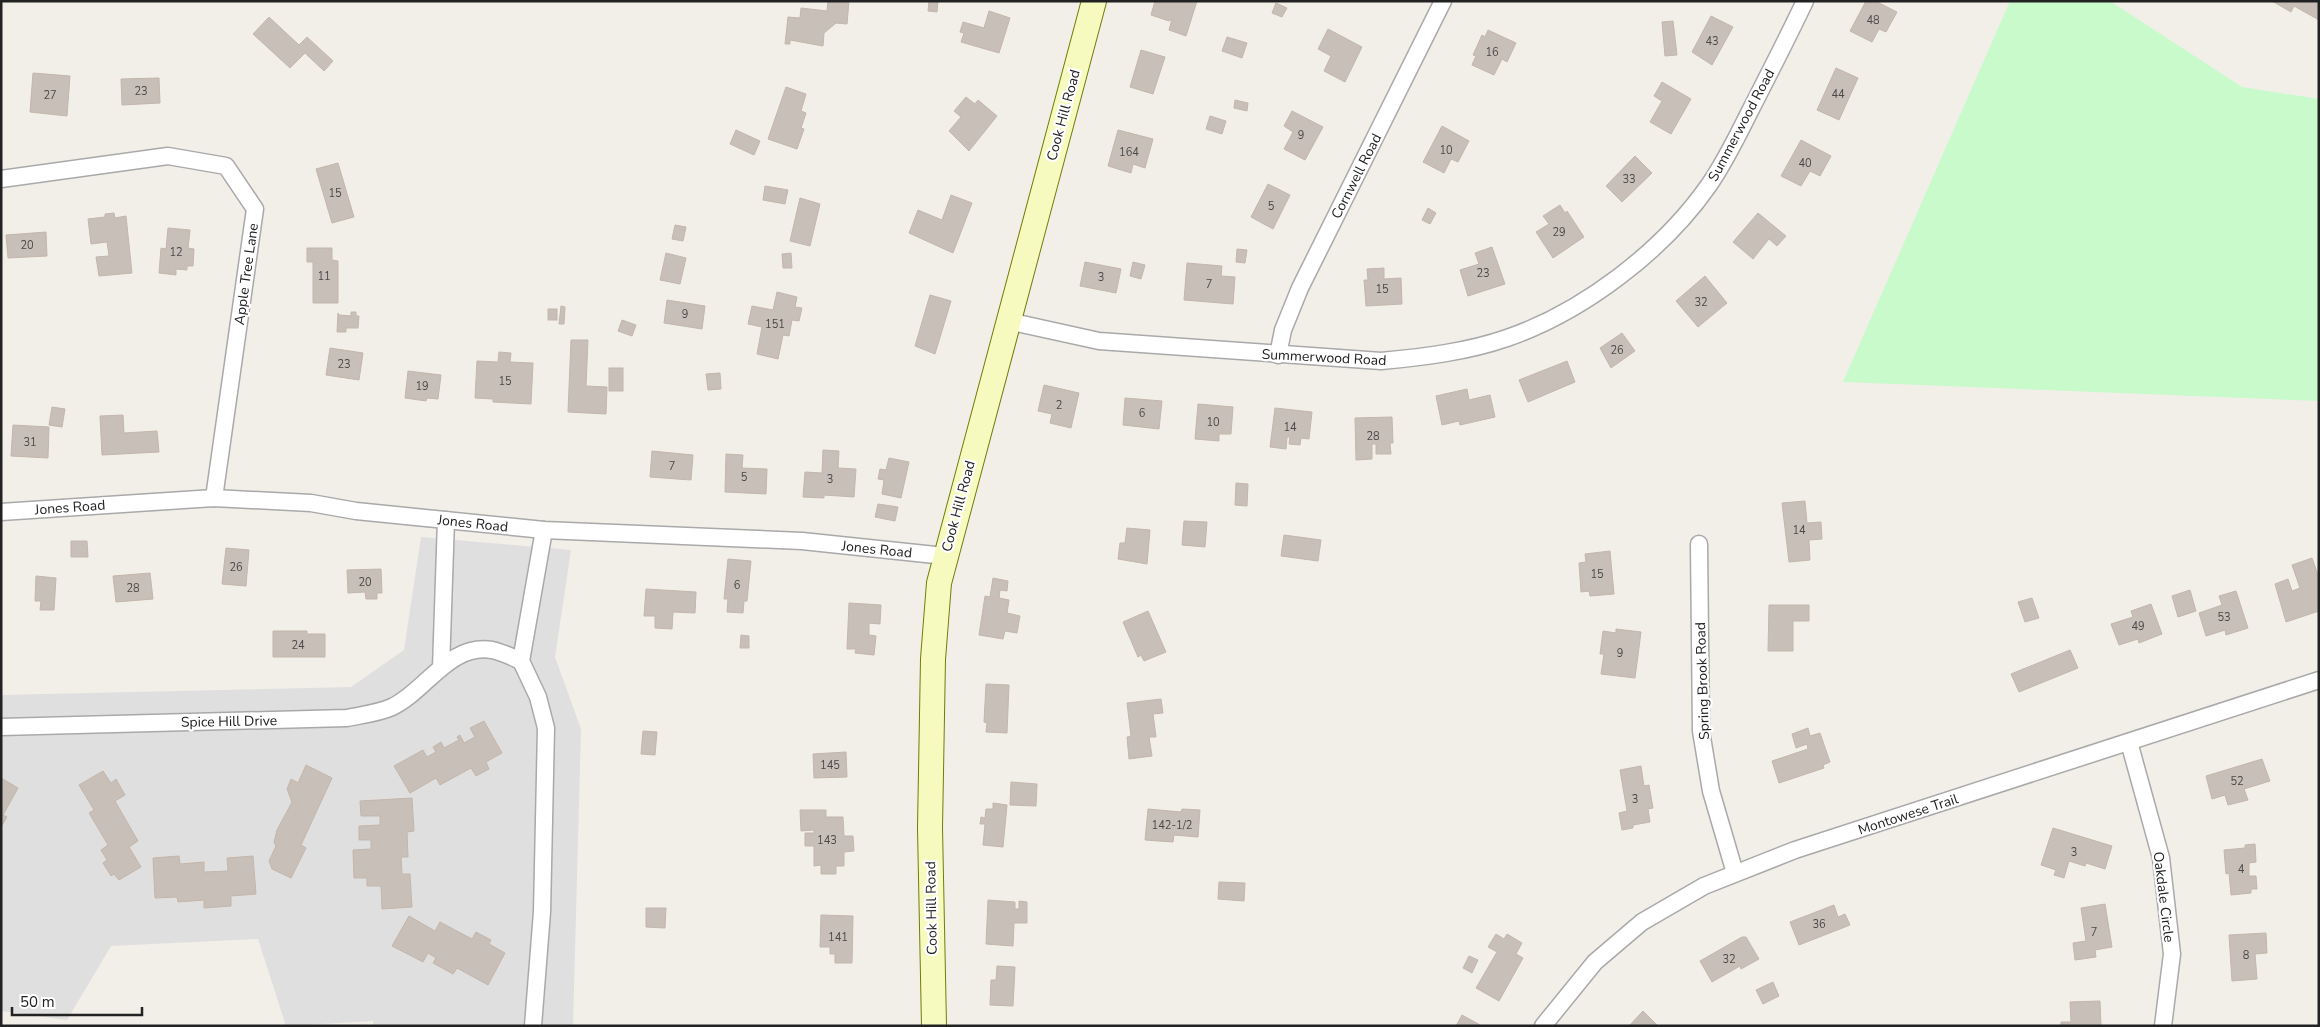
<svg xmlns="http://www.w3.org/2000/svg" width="2320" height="1027" viewBox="0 0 2320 1027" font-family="'Nunito Sans',sans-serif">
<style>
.residential{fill:#e0dfdf}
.park{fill:#c8facc}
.building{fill:#c7bfb8;stroke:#c4b6ab}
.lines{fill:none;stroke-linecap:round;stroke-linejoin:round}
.street-casing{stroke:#a9a9a9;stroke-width:19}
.secondary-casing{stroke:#707d05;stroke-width:26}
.street{stroke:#fff;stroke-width:16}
.secondary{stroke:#f7fabf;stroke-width:24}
.labels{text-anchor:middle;stroke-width:4.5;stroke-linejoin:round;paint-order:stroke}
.number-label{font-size:11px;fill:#4b4948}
.street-label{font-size:14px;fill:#222;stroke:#fff}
</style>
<rect width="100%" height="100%" fill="#f2efe9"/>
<!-- residential -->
<polygon class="residential" points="421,537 571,550 555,657 581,729 573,1026 373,1026 373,1021 286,1026 258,939 111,946 67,1020 1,1011 1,695 351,687 404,650"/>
<!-- park -->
<polygon class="park" points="2010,1 2110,1 2242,87 2319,99 2319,401 1843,382"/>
<!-- building -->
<g class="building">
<polygon points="828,1 849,1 847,24 836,23 824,33 823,46 790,40 790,44 785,44 788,17 800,18 801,8 827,11"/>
<polygon points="929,1 938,1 937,12 928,11"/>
<polygon points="1155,1 1197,1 1186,36 1169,30 1172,19 1169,21 1151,15"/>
<polygon points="1866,1 1875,1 1897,12 1886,32 1879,29 1872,42 1850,31"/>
<polygon points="2272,1 2319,1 2319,20 2294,6 2291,12"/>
<polygon points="1276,3 1287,8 1282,17 1272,13"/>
<polygon points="989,11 1010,18 999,53 961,42 964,33 960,32 963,22 984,28"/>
<polygon points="1711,16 1733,27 1712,65 1692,52"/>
<polygon points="269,17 299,45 307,37 333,61 324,71 305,53 290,68 253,34"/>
<polygon points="1673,21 1677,55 1665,56 1662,22"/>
<polygon points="1328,29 1362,47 1345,82 1324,71 1331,56 1318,49"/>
<polygon points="1488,30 1516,43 1507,62 1502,59 1494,75 1472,65 1476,56 1473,55 1482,35 1485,37"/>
<polygon points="1227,37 1247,43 1242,58 1222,51"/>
<polygon points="1141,50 1165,57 1153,94 1130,87"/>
<polygon points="1836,68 1858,78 1839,120 1817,110"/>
<polygon points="33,73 70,76 67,116 30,112"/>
<polygon points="159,78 160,103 122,105 121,79"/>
<polygon points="1662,82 1691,99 1671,134 1650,122 1662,101 1654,96"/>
<polygon points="786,87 806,94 801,111 806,113 801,128 804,129 797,149 768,139"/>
<polygon points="966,97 975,104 978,100 997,116 969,151 949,131 961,117 954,111"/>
<polygon points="1235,100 1248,103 1247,111 1234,108"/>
<polygon points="1292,111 1323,127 1305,160 1284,149 1293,132 1284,126"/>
<polygon points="1210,116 1226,121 1222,134 1206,129"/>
<polygon points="1442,126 1469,141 1458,162 1451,159 1444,173 1423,162"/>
<polygon points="736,130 760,141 754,155 730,144"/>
<polygon points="1118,130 1153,139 1145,168 1133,164 1131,173 1108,166"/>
<polygon points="1801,140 1831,156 1820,176 1810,171 1801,186 1781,176"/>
<polygon points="1635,156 1652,173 1622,202 1606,186"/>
<polygon points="338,163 354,217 332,223 316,169"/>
<polygon points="1268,184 1290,195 1273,229 1251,217"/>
<polygon points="765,186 788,190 785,204 763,200"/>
<polygon points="951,195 972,203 953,253 909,233 918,210 942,220"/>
<polygon points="800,198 820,204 810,246 790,241"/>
<polygon points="1560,205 1565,213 1567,211 1584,237 1553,258 1536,232 1549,224 1543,216"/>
<polygon points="1428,208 1436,213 1430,224 1422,220"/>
<polygon points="114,213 115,218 126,216 132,273 99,276 96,257 109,256 107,242 91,244 88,219 105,217 105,214"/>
<polygon points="1758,213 1786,236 1777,246 1769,239 1753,259 1733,242"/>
<polygon points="675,225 686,227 683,241 672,239"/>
<polygon points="168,228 190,230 188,248 194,249 193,266 187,266 187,270 176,269 176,275 159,273 161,248 166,249"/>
<polygon points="46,232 47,256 8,258 6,235"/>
<polygon points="1492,247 1505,284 1468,296 1460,270 1479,264 1475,253"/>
<polygon points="307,248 332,248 332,260 338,261 338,303 313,303 313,262 307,262"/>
<polygon points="1237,249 1247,250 1245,263 1236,262"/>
<polygon points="666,253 686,258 680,284 660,280"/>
<polygon points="791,253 792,268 783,268 782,254"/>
<polygon points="1085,262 1121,269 1116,293 1080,286"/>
<polygon points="1133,262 1145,265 1141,279 1130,276"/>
<polygon points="1187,263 1222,266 1221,276 1235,277 1233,304 1184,300"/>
<polygon points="1384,268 1384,279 1401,278 1402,304 1366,306 1364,280 1368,280 1367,269"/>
<polygon points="1705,276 1727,303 1698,327 1676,301"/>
<polygon points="777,292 797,297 795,307 802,308 799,321 792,320 789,336 783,335 778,359 757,354 762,327 748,324 752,306 773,310"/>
<polygon points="930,295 951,301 935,354 915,346"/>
<polygon points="667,300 705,306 702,329 664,323"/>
<polygon points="561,306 565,307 564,324 559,324"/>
<rect x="548" y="309" width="9" height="11"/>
<polygon points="351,312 356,312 356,316 359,316 358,328 346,328 346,332 337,332 338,313 339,315 351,316"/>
<polygon points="622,320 636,325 632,336 618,331"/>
<polygon points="1622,333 1635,351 1611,368 1600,348"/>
<polygon points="571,340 588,340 586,386 607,387 606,414 568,412"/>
<polygon points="330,348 363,353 359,380 326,375"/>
<polygon points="499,352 511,353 510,362 533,363 531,404 493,402 493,399 475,398 477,361 498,362"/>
<polygon points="1567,361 1575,382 1528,402 1519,380"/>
<rect x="609" y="368" width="14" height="23"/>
<polygon points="408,371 441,375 438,399 427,398 426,401 405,398"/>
<polygon points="720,373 721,389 708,390 706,374"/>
<polygon points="1044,385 1079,393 1071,428 1050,423 1052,414 1038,411"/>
<polygon points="1467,389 1469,400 1490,395 1495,417 1460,425 1459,421 1442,425 1436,396"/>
<polygon points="1125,398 1162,401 1159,429 1123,425"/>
<polygon points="1198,404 1233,407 1231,434 1219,434 1219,441 1195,439"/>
<polygon points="52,407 65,409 62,427 49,425"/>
<polygon points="1275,408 1312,412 1309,439 1301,438 1300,445 1289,444 1290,437 1287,437 1286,449 1270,447"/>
<polygon points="123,415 124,433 157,431 159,452 102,455 100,416"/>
<polygon points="1392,417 1393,443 1390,443 1391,454 1376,454 1376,444 1372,444 1372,459 1356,460 1355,418"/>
<polygon points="13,425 49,427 48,458 11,456"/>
<polygon points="823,450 839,451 838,468 856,469 854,497 824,495 824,498 803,497 805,472 822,473"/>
<polygon points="652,451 693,455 691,480 650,477"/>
<polygon points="726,454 743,455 742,468 767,469 766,494 725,492"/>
<polygon points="889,458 909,462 901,498 882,494 884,480 878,479 880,469 886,470"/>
<polygon points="1236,483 1248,484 1247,506 1235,505"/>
<polygon points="1805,501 1807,523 1821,522 1822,539 1809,540 1810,560 1789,562 1782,503"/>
<polygon points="878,504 898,507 895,521 875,517"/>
<polygon points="1184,521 1207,522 1205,547 1182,545"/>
<polygon points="1127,528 1150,530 1147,564 1118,559 1120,543 1125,543"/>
<polygon points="1284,535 1321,540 1318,561 1281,556"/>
<polygon points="71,541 87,541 88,557 71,557"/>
<polygon points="226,548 249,550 246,586 222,584"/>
<polygon points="1610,551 1614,594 1590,596 1589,591 1581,592 1579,563 1586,562 1585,554"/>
<polygon points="2312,558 2319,578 2319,611 2286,622 2275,584 2288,579 2292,591 2300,588 2292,565"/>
<polygon points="728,559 751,561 747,601 744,601 743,613 727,612 728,599 724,599"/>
<polygon points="381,569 382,593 377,593 377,599 366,599 365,592 348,593 347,570"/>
<polygon points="150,573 153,599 116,602 113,576"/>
<polygon points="36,576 56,578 54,610 40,610 41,601 35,601"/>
<polygon points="993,578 1008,581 1007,591 1000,590 999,598 1009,600 1007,613 1020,616 1017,633 1005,631 1003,639 979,635 985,596 990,597"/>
<polygon points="646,589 696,592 695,613 673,612 672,629 655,628 655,616 644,616"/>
<polygon points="2190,590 2196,611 2178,617 2172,596"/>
<polygon points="2236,591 2248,628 2226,635 2225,630 2206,636 2199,613 2222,605 2219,596"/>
<polygon points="2032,598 2039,618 2025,622 2018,602"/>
<polygon points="849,603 881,605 880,624 869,623 869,635 876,636 874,655 855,653 856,649 847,649"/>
<polygon points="2151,604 2162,634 2139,643 2138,639 2119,645 2111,624 2133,617 2131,611"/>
<polygon points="1769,605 1809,605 1809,621 1793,621 1793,651 1768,651"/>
<polygon points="1148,611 1166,652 1144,661 1141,655 1138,657 1123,622"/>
<polygon points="1616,629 1641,632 1635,678 1601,674 1604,654 1600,654 1603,631 1616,633"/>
<polygon points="273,631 307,631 307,634 325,634 325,657 273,657"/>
<polygon points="741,635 749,636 749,648 740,648"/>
<polygon points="2070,650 2078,668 2019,692 2011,674"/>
<polygon points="986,684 1009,685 1007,733 986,732 987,723 984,722"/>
<polygon points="1161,699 1163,713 1153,714 1156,737 1149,737 1152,756 1129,759 1127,737 1131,736 1127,703"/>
<polygon points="484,721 502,753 486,762 489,769 476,776 471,768 440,785 436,778 410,793 394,766 423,750 427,757 436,752 433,747 441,742 444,748 459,740 457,737 460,735 464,743 475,737 470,728"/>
<polygon points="1808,728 1810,736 1820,733 1830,762 1823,765 1824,768 1779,783 1772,761 1808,749 1807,744 1796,748 1792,734"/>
<polygon points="643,731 657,732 655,755 641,754"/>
<polygon points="846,752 847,777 814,778 813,754"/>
<polygon points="2262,759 2270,781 2244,789 2248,800 2228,805 2225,795 2212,799 2206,776"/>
<polygon points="306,765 332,778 301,845 306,848 291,878 272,869 269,861 276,846 274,842 277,830 292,802 287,789 291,779 298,783"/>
<polygon points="1641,766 1644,786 1649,785 1653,808 1648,809 1650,822 1633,825 1633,828 1622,830 1619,813 1627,811 1620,770"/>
<polygon points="103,771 111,783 116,779 125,795 115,801 138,841 129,847 141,867 119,880 114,874 111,876 103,863 107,860 101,850 108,845 89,813 94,810 79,785"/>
<polygon points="1,778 18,788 3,815 7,817 1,827"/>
<polygon points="1011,782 1037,784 1036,806 1010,805"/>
<polygon points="412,798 414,831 407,832 408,857 401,857 402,874 410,874 412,907 382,909 381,886 367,886 367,878 354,878 353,850 371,849 371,840 359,840 359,826 380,825 380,816 361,816 360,801"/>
<polygon points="993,803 1007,805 1003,847 983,845 985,824 980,824 981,817 985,818 986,809 993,809"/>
<polygon points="1148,809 1181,812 1182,809 1200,810 1198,837 1174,835 1173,842 1145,840"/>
<polygon points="800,810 826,810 826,817 843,817 844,836 853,836 854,851 844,852 844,866 836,866 836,874 821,874 821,865 814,866 814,846 805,846 805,833 814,833 814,830 801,831"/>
<polygon points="2053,828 2112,846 2105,869 2086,863 2085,866 2069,861 2064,878 2054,875 2056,870 2041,865"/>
<polygon points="2255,844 2256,862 2249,863 2249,876 2256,876 2257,889 2251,889 2251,893 2231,895 2229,873 2226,874 2224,850 2245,848 2245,845"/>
<polygon points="179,856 180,864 204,862 204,872 228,871 227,858 253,856 256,894 231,896 231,906 204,908 204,900 178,902 177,897 155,898 153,858"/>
<polygon points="1219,882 1245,883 1244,901 1218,899"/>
<polygon points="988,900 1015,902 1015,909 1019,909 1019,901 1027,902 1027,923 1014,923 1013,946 986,944"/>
<polygon points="2105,904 2112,947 2095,950 2096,957 2075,960 2073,943 2086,941 2081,908"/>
<polygon points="1834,905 1838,917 1845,914 1850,925 1799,945 1790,922"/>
<polygon points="646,908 666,908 665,928 646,927"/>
<polygon points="821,915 853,916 852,963 835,963 835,954 830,954 830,947 820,947"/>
<polygon points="409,916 435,931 440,922 472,939 476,932 491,940 489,944 505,953 488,985 457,968 453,974 433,963 436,958 428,953 423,962 392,946"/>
<polygon points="2266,933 2267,953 2255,954 2257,979 2232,981 2229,935"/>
<polygon points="1496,934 1504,939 1507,934 1522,943 1516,954 1523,958 1499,1001 1476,988 1497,952 1488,947"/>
<polygon points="1742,937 1746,937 1759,959 1741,969 1740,966 1712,982 1700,961"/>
<polygon points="1469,956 1478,960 1472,973 1463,968"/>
<polygon points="997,966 1015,967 1013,1006 990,1005 991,980 996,980"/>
<polygon points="1773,982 1779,996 1763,1004 1756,990"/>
<polygon points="2100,1001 2101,1026 2061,1026 2061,1022 2071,1022 2070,1002"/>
<polygon points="1643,1011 1658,1026 1629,1026"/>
<polygon points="1462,1015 1482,1026 1456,1026"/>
</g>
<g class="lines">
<defs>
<g id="street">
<polyline points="1,179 168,156 226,166 255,209 214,498"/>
<path d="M1008,321L1099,341L1381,361C1423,357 1467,352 1507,338C1583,312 1663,251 1709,185C1725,162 1737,137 1749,113C1768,76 1787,39 1805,1"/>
<polyline points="1278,355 1283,330 1300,288 1443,1"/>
<polyline points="1,512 214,498 311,503 356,511 544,530 802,541 945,556"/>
<polyline points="1699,544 1701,731 1711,791 1735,873"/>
<polyline points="441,668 446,520"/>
<path d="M1,727L347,718C361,715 379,713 392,707C426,691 449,643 492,650C502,652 512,657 521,661"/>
<polyline points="2129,742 2161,858 2172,954 2163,1026"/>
<polyline points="533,1026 542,912 546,728 538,697 521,661 544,530"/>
<polyline points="1543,1026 1595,962 1642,922 1704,886 1795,850 2319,680"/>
</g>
<polyline id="secondary" points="934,1026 930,828 933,659 939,583 1094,1"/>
</defs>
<!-- street casing -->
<use href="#street" class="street-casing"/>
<!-- secondary casing -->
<use href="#secondary" class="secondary-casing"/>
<!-- street -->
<use href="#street" class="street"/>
<!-- secondary -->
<use href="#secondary" class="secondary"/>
</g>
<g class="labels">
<!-- number labels -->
<g class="number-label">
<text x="1873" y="24">48</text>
<text x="1712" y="45">43</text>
<text x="1492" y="56">16</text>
<text x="141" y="95">23</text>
<text x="1838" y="98">44</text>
<text x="50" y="99">27</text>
<text x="1301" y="139">9</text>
<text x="1446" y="154">10</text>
<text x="1129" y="156">164</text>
<text x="1805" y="167">40</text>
<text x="1629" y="183">33</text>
<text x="335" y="197">15</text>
<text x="1271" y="210">5</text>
<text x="1559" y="236">29</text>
<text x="27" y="249">20</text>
<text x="176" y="256">12</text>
<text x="1483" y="277">23</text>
<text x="324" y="280">11</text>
<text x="1101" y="281">3</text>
<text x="1209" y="288">7</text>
<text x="1382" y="293">15</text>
<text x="1701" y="306">32</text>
<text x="685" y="318">9</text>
<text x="775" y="328">151</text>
<text x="1617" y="354">26</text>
<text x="344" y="368">23</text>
<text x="505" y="385">15</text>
<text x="422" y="390">19</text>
<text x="1059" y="409">2</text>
<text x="1142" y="417">6</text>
<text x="1213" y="426">10</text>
<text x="1290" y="431">14</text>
<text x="1373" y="440">28</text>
<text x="30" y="446">31</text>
<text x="672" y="470">7</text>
<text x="744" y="481">5</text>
<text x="830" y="483">3</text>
<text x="1799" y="534">14</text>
<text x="236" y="571">26</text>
<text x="1597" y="578">15</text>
<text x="365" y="586">20</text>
<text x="737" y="589">6</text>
<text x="133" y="592">28</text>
<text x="2224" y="621">53</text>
<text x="2138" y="630">49</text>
<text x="298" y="649">24</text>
<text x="1620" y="657">9</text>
<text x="830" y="769">145</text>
<text x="2237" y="785">52</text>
<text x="1635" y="803">3</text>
<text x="1172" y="829">142-1/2</text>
<text x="827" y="844">143</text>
<text x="2074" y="856">3</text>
<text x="2241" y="873">4</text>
<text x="1819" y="928">36</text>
<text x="2094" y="936">7</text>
<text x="838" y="941">141</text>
<text x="2246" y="959">8</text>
<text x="1729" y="963">32</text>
</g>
<!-- street labels -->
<g class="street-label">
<text transform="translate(1063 115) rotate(-75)" y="5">Cook Hill Road</text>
<text transform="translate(1741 125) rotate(-62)" y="5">Summerwood Road</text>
<text transform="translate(1356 176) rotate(-63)" y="5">Cornwell Road</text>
<text transform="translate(246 274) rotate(-82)" y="5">Apple Tree Lane</text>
<text transform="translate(1324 357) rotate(3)" y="5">Summerwood Road</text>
<text transform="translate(958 506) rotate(-75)" y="5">Cook Hill Road</text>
<text transform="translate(70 507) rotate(-4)" y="5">Jones Road</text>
<text transform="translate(473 523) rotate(6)" y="5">Jones Road</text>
<text transform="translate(877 549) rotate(6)" y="5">Jones Road</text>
<text transform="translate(1702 681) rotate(-92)" y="5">Spring Brook Road</text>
<text transform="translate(229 721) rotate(-1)" y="5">Spice Hill Drive</text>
<text transform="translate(1908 814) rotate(-18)" y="5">Montowese Trail</text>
<text transform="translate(2164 897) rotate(83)" y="5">Oakdale Circle</text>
<text transform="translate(931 908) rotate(-91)" y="5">Cook Hill Road</text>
</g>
</g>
<!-- border -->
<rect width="2320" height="1027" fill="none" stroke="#222222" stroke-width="5"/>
<!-- scale -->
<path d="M12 1007v8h130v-8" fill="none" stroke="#222222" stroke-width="2.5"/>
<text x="20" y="1007" font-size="15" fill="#222222" stroke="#ffffff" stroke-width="4" paint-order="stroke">50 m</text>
</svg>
